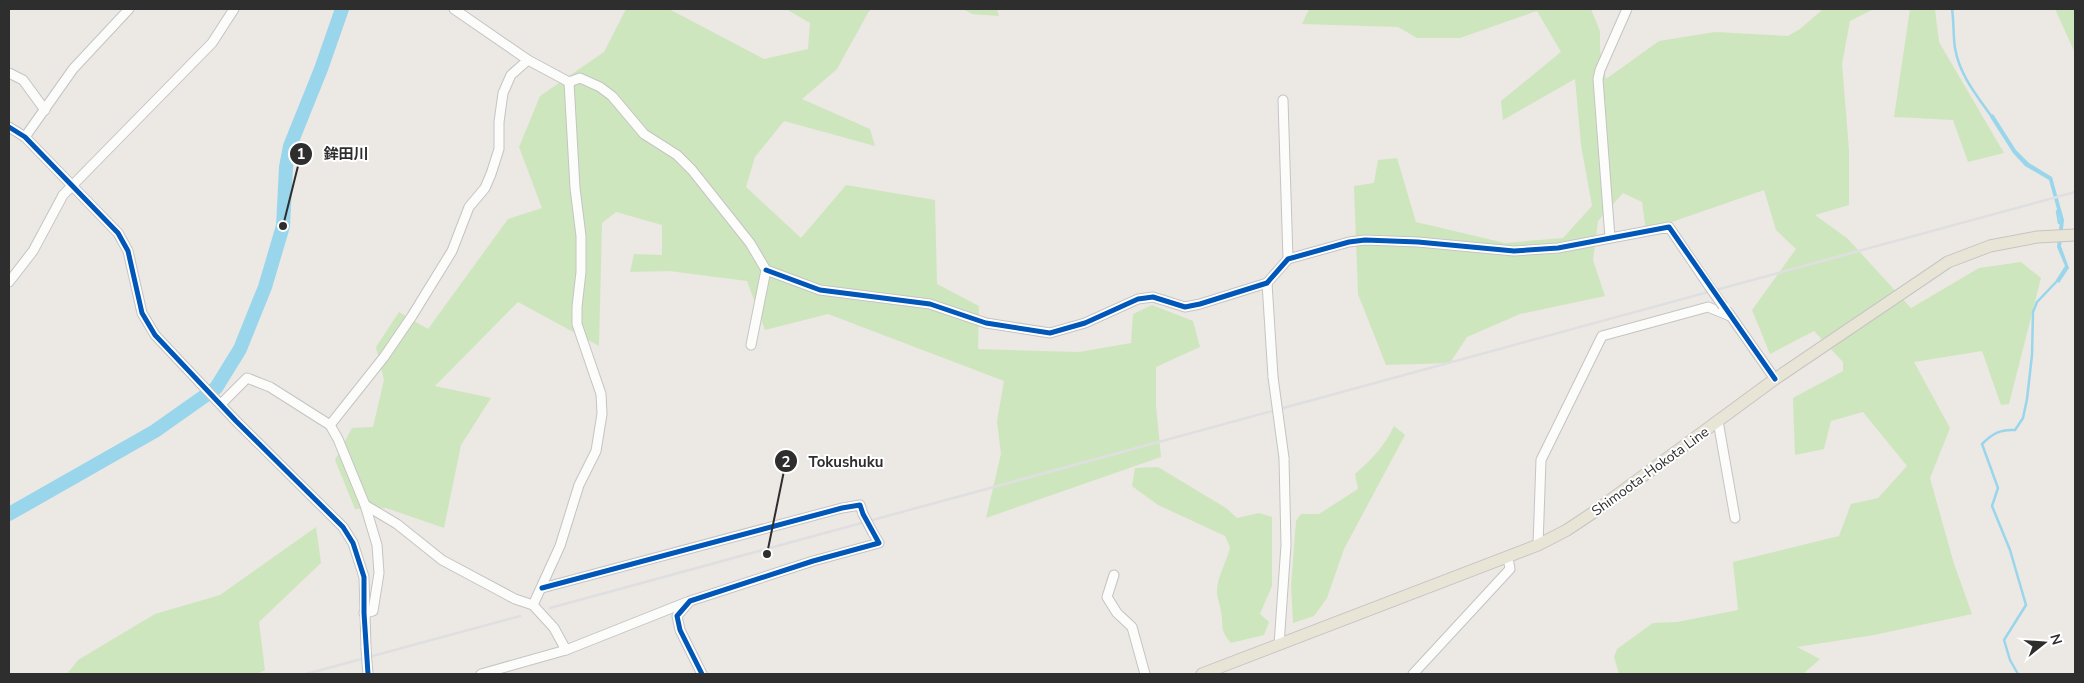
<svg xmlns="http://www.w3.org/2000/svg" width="2084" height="683" viewBox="0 0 2084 683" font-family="'Nunito Sans','Noto Sans JP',sans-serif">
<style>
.green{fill:#cee6be}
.water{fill:#99d6ec}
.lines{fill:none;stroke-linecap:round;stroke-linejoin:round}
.stream{stroke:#99d6ec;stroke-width:2.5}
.river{stroke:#99d6ec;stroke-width:14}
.minor-casing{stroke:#c5c4c5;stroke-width:11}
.major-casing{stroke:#c6c5c4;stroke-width:13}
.minor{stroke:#fcfcfb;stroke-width:9}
.major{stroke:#e8e4d6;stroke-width:11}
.rail{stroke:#dfdfe1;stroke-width:2.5}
.minor-bridge-casing{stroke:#c5c4c5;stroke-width:11;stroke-linecap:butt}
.minor-bridge{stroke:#fcfcfb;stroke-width:9}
.cycleway-casing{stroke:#fff;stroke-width:8}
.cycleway{stroke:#0057b8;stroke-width:5}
.labels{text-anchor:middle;stroke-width:4;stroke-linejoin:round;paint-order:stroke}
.street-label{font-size:14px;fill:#2e2e2e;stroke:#fff}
.leader{fill:none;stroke:#2e2e2e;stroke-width:2}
.callout-dot{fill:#2e2e2e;stroke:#fff;stroke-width:2}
.mark-label{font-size:15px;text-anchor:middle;font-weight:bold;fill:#fff}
.callout-label{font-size:15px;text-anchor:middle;font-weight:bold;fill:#2e2e2e;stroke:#fff;stroke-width:4;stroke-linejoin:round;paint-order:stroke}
</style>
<rect width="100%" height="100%" fill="#ece8e4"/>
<!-- green -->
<g class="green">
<polygon points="626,9 669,9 764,59 808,49 810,23 786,9 873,9 869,11 837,69 802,99 870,129 875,146 784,121 755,157 746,187 801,238 846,185 935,200 937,284 979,306 978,349 1079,352 1131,343 1133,314 1152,305 1193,321 1200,347 1156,367 1156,405 1161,457 986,518 1001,454 997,421 1004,381 828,314 765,330 747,281 669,271 630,272 634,254 662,255 662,225 616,212 602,223 599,346 518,302 435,386 491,398 461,445 444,528 386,508 355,509 335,460 352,428 373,427 384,380 376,347 399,312 428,329 508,219 542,208 519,147 540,96 604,52"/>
<polygon points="963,9 997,9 999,16 972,14"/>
<polygon points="1309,9 1591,9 1600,31 1600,51 1606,79 1659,41 1715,32 1788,36 1800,29 1823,9 1874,9 1850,21 1842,64 1849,150 1849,205 1815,215 1847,238 1911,308 1979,268 2021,262 2041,278 2009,404 2001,405 1982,351 1914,362 1950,428 1930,478 1954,564 1972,614 1874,635 1797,647 1820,659 1803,674 1619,674 1614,657 1617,649 1653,623 1677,622 1738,610 1733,562 1839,536 1851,504 1878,498 1907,466 1863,412 1831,421 1824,449 1795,455 1793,398 1843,371 1843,362 1814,331 1770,354 1752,310 1796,249 1776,230 1764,190 1646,231 1642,202 1623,193 1598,221 1593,260 1605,296 1520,314 1467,337 1450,363 1386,365 1358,294 1354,186 1374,183 1378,160 1397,158 1416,222 1505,243 1563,238 1592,206 1581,145 1575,79 1503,120 1501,101 1561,52 1537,11 1460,38 1417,38 1398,27 1302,24"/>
<polygon points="1910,9 1935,9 1939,42 2004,153 1968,162 1953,120 1894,117"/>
<polygon points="2055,9 2075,9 2075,53"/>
<path d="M1394,426L1405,435L1344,549L1327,598L1314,616L1293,623L1291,586L1296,521L1301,514H1319L1358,489L1355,474C1372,459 1384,447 1394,426Z"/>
<path d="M1158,467L1226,508L1237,518L1259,513L1272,517V586L1260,614L1269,622L1264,635L1231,643C1219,629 1224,627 1221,611C1220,604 1217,598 1217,592C1217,576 1227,562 1230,547L1225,536L1158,505L1132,486L1135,468Z"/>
<polygon points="316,527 321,563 259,622 265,670 257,674 67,674 78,660 155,614 220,595"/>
</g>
<!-- water -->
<polygon class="water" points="1993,114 2016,150 2029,163 2052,177 2064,220 2061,246 2069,268 2059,283 2056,280 2065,266 2057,247 2060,220 2049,180 2025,166 2013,153 1990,117"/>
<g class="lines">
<!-- stream -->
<g class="stream">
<path d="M1952,9C1954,22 1953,35 1955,48C1959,74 1977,96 1992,117"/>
<polyline points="2057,211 2059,223"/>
<path d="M2018,674L2010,660L2004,640L2026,605L2010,550L1992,506L1998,488L1982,444C1992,434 2000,429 2015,430L2023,418L2027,399L2032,355L2033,312L2037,302L2058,280"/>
</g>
<!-- river -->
<polyline class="river" points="9,514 155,431 216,388 240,349 265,287 283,226 286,167 290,146 321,69 342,9"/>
<defs>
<g id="minor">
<polyline points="454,9 528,60 569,82 580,78 600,87 612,96 644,134 677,155 692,170 750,243 766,270 751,345"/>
<polyline points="9,73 23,80 45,110"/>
<polyline points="1283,100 1288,259"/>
<polyline points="9,127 25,137 118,233 128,251 142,313 155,335 236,421 343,527 353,543 364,577 366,648"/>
<polyline points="25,137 73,69 129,9"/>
<polyline points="1610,238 1598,79 1600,70 1627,9"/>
<polyline points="766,270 820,290 930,304 986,323 1050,333 1085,323 1138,299 1153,297 1185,307 1200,304 1267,283 1288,259 1349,242 1365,240 1418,242 1514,251 1558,248 1669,227 1709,286"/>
<polyline points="9,282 33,251 63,195 212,43 234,9"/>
<polyline points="1267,283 1273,377"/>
<polyline points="1728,312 1775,379"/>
<polyline points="221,404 247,378 270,387 330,425 338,439 365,505 377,545 379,573 373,611 364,613"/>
<polyline points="1718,421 1735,518"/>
<polyline points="330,425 384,357 412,316 452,251 469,207 485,188 491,174 499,149 499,122 503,93 511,75 528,60"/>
<polyline points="365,505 397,524 442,560 515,599 533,605 554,628 566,650"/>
<polyline points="1538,545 1541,460 1602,336 1708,307 1730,316"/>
<polyline points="1114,575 1107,597 1117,613 1132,627 1145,674"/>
<polyline points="542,588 842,508 860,505 863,514"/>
<polyline points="533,605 560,546 579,485 596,451 602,414 601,394 577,324 577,307 581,272 581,236 575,188 569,82"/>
<polyline points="1279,645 1286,545 1284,458"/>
<polyline points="367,663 368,674"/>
<polyline points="481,674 566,650 687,602"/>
<polyline points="702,674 680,630 677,616 690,601 813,561 879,543 873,533"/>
<polyline points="1413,674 1510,569 1508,558"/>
</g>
<polyline id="major" points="1202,674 1538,545 1567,530 1594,512 1775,379 1948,262 1990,246 2037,237 2075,235"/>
</defs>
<!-- minor casing -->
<use href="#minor" class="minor-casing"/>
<!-- major casing -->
<use href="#major" class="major-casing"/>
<!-- minor -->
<use href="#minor" class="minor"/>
<!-- major -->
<use href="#major" class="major"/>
<!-- rail -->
<g class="rail">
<polyline points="550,608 2075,192"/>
<polyline points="306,674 520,616"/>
</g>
<defs>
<g id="minor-bridge">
<polyline points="1709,286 1723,306"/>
<polyline points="1273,377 1284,458"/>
<polyline points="863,514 873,533"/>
<polyline points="366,648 367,663"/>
</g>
</defs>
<!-- minor-bridge casing -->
<use href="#minor-bridge" class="minor-bridge-casing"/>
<!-- minor-bridge -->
<use href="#minor-bridge" class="minor-bridge"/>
<defs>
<g id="cycleway">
<polyline points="9,127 25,137 118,233 128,251 142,313 155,335 236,421 343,527 353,543 364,577 364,613 368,674"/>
<polyline points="766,270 820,290 930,304 986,323 1050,333 1085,323 1138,299 1153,297 1185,307 1200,304 1267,283 1288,259 1349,242 1365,240 1418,242 1514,251 1558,248 1669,227 1775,379"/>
<polyline points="542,588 842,508 860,505 863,514 879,543 813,561 690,601 677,616 680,630 702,674"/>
</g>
</defs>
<!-- cycleway casing -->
<use href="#cycleway" class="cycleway-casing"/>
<!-- cycleway -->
<use href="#cycleway" class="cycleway"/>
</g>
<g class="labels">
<!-- street labels -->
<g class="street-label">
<text transform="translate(1650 471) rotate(-36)" y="5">Shimoota-Hokota Line</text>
</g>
</g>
<!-- callouts -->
<path class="leader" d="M283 226L301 154M767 554L786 461"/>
<g class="callout-dot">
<circle cx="283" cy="226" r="5"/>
<circle cx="767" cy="554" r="5"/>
<circle cx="301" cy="154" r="12"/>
<circle cx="786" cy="461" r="12"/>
</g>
<g class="mark-label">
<text x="301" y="159">1</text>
<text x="786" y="467">2</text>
</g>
<g class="callout-label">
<text x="346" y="159">鉾田川</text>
<text x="846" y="467">Tokushuku</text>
</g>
<!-- border -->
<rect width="2084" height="683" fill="none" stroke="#2e2e2e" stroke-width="20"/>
<!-- north arrow -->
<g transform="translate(2044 643) rotate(73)" stroke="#ffffff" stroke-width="4" paint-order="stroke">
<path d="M0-4L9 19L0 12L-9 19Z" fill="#2e2e2e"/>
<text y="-8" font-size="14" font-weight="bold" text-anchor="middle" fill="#2e2e2e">N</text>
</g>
</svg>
